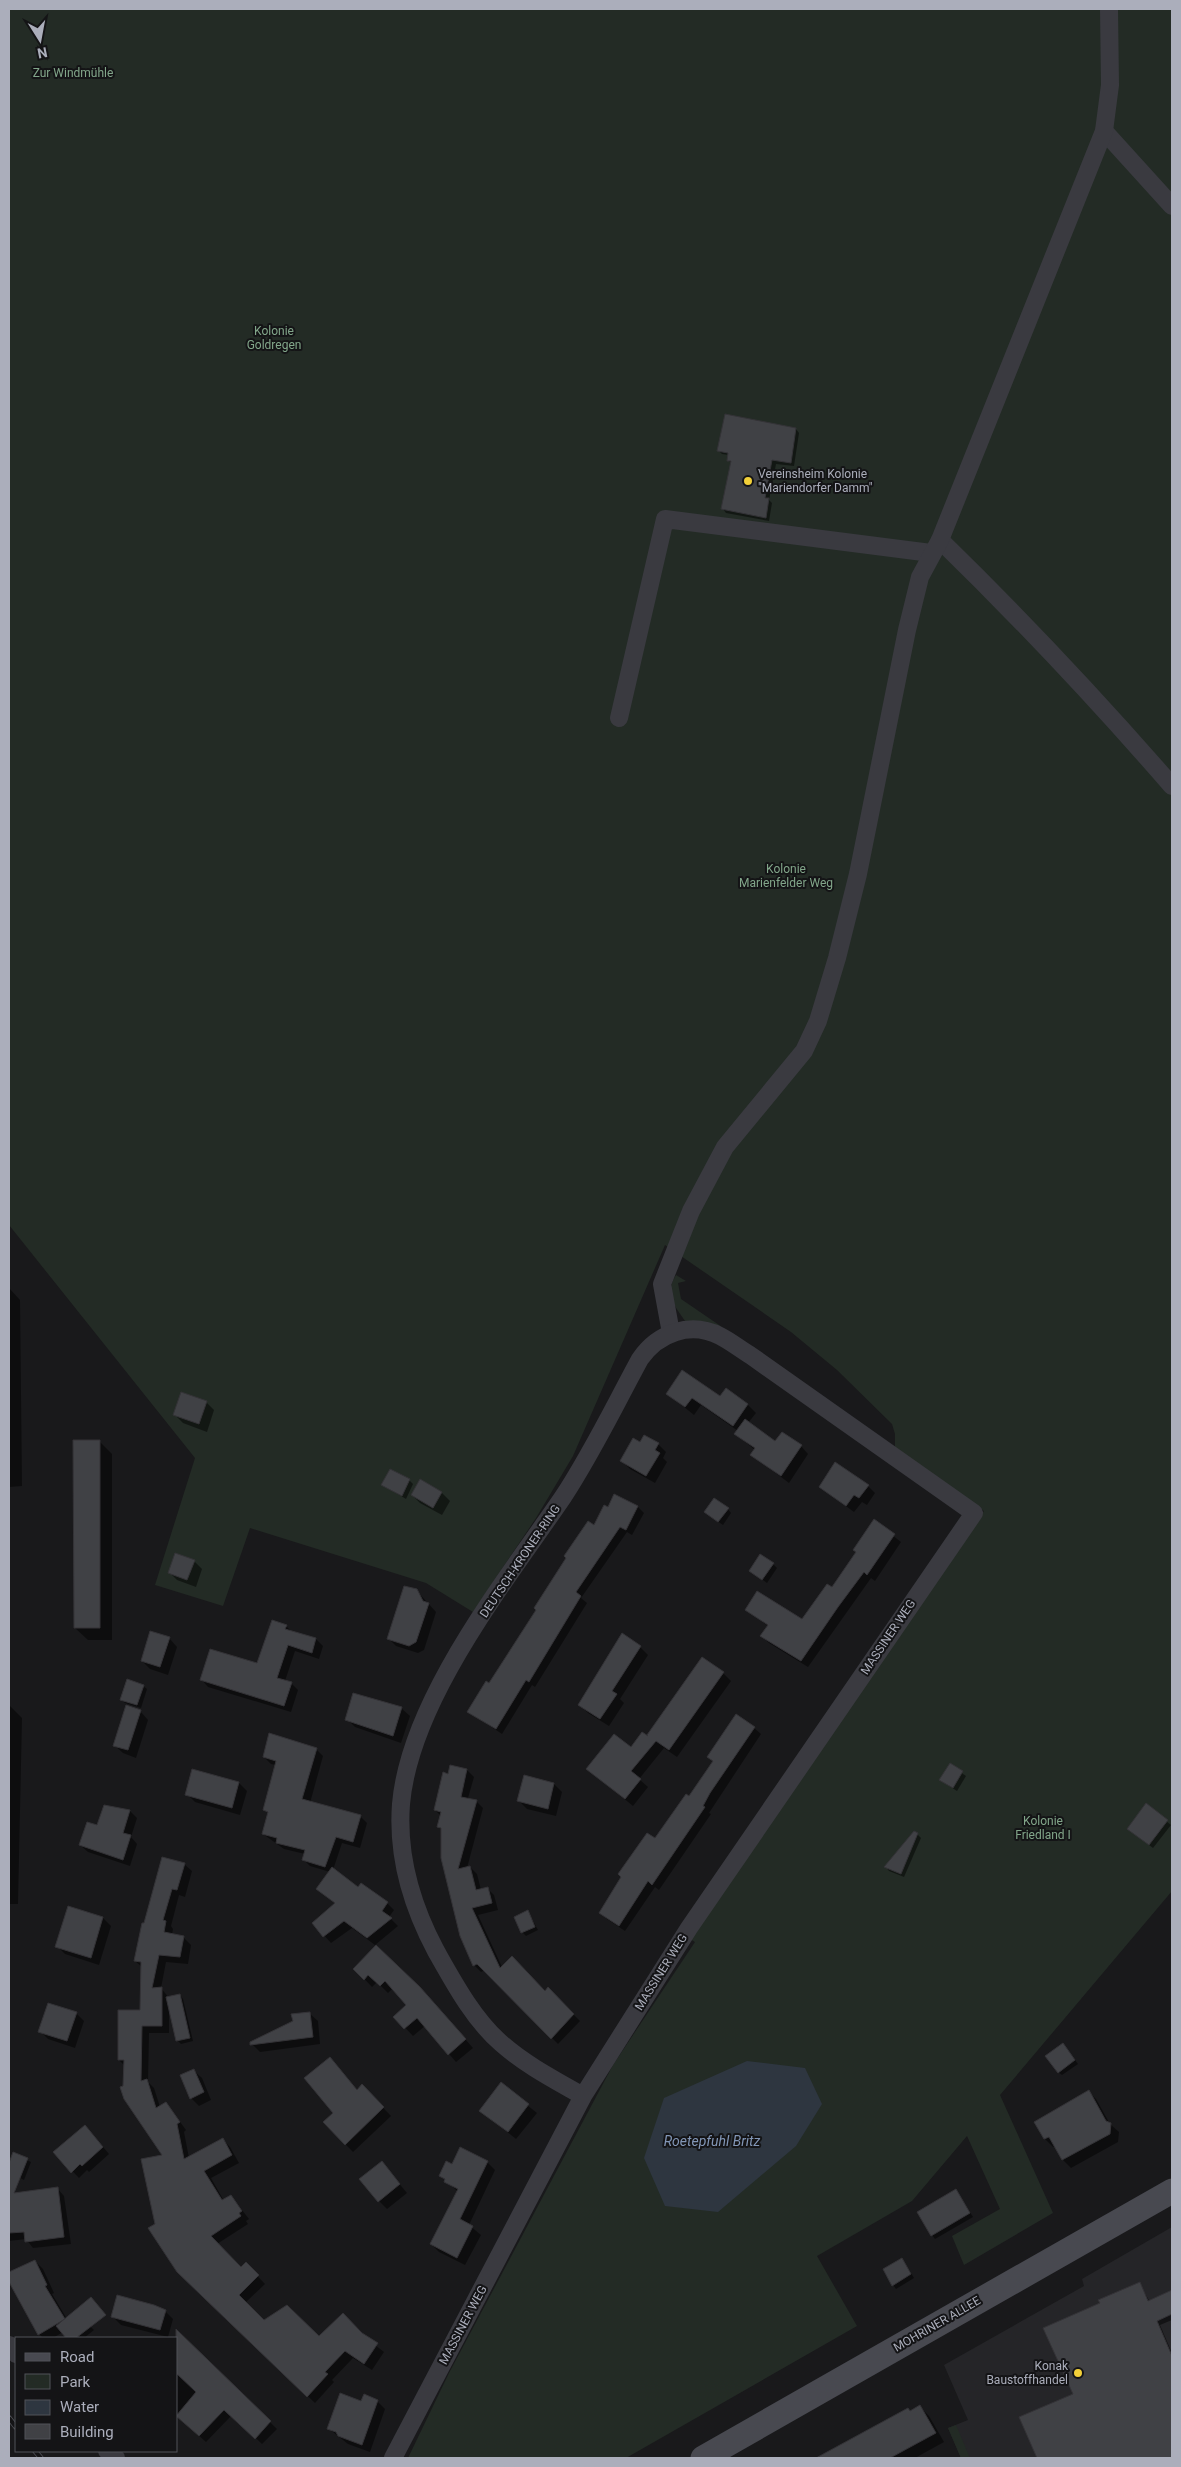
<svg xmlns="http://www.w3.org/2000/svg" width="1181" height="2467" viewBox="0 0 1181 2467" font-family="Roboto,sans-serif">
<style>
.built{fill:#252528}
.green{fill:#232b25}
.water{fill:#2e3640}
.shadow{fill:#0007}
.building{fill:#404145;stroke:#343337}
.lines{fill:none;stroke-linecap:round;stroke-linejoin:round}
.minor{stroke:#3a3a40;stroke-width:18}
.secondary{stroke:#484950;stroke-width:25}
.rail-casing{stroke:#515259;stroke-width:5.5}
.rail{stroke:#141416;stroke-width:4;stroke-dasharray:11;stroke-linecap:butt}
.poi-dot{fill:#f3d039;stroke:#141416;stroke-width:2}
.labels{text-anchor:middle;stroke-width:4;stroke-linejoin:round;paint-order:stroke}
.park-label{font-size:12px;fill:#82a68a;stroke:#141416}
.poi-label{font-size:12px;fill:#abaebb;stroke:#141416;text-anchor:start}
.street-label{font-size:12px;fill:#abaebb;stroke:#141416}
.water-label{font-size:14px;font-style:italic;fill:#8296b6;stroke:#141416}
</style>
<rect width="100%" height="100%" fill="#19191b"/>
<!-- built -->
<polygon class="built" points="1172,2227 1172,2458 961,2458 948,2428 968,2420 944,2365 1084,2286 1082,2279"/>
<!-- green -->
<g class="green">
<polygon points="9,9 1172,9 1172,1891 1000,2095 1053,2213 964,2265 952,2236 1000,2209 967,2136 912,2201 817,2256 857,2326 626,2458 408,2458 449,2373 613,2065 695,1942 690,1939 984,1511 895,1448 895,1434 892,1424 837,1370 791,1332 665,1245 573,1456 536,1518 473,1612 426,1583 250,1528 223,1606 155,1585 195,1458 9,1225"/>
<path d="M676,1275L686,1281L678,1283L681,1299L722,1327L686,1322C674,1305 664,1294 676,1275Z"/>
<polygon points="956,2425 970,2458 961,2458 948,2428"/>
</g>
<!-- water -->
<polygon class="water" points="747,2061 805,2068 822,2104 796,2146 718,2212 665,2206 644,2158 664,2098"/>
<!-- shadow -->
<g class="shadow">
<polygon points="796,429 799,433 794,466 776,464 769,500 772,503 769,521 726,513 723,509 732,464 728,460 729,455 722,454 719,451"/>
<polygon points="9,1288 20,1300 22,1486 9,1487"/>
<polygon points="668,1394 721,1398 748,1405 756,1413 748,1423 776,1443 801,1446 808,1454 789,1483 752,1455 755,1450 736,1434 738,1431 701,1405 694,1415"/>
<polygon points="206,1402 214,1410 207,1432 183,1423 175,1415"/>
<polygon points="99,1441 112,1454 112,1640 88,1640 75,1628"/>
<polygon points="641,1444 658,1444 666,1452 663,1458 667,1462 655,1483 630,1469 622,1461"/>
<polygon points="409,1480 413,1484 406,1499 383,1485"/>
<polygon points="420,1481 442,1493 450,1501 442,1515 420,1503 412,1495"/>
<polygon points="868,1486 875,1493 867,1505 862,1502 854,1512 820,1487"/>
<polygon points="615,1496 638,1507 644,1513 632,1535 627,1532 581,1598 587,1603 535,1687 532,1685 502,1734 469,1712 489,1685"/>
<polygon points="728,1509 731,1513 723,1525 710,1516"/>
<polygon points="874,1521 901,1542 875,1581 871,1578 808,1667 769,1643 762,1636 768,1626 747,1610 802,1620 832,1589 857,1552"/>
<polygon points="194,1561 202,1569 196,1587 177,1580 169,1572"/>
<polygon points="773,1564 777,1568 767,1583 755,1574"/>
<polygon points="416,1590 436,1612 424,1650 418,1653 396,1646 388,1638"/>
<polygon points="286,1626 293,1633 316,1639 323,1646 319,1659 295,1651 285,1681 291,1683 298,1690 291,1712 208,1687 202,1680 258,1665"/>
<polygon points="169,1638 177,1647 168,1675 150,1669 142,1661"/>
<polygon points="640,1647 648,1655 620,1699 624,1703 609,1726 588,1713 580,1705"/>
<polygon points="723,1673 731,1681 677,1757 664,1748 639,1779 648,1787 633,1806 588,1769 651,1739"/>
<polygon points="143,1686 147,1689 141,1708 125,1703 121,1700"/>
<polygon points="9,1705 22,1718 18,1904 9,1904"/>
<polygon points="401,1708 410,1716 401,1743 355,1727 347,1719"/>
<polygon points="140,1711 148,1720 136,1758 123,1753 114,1745"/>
<polygon points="754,1728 761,1734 709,1813 711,1814 659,1890 655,1887 625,1931 607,1919 601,1913 690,1798 714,1762 708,1757"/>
<polygon points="316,1749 323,1756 310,1803 360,1816 367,1823 360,1848 342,1843 333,1870 358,1889 387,1903 394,1910 389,1917 398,1926 375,1945 352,1928 331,1943 313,1923 336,1904 317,1889 330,1872 310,1866 303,1859 305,1854 284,1849 263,1834 269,1814 265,1810 276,1765 271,1764 264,1757"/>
<polygon points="950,1765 966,1776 957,1791 940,1780"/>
<polygon points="451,1767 467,1770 474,1777 468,1798 476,1801 483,1808 467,1868 470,1867 477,1874 481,1890 487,1888 494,1895 498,1910 478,1915 502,1967 545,1992 548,1989 580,2021 558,2044 485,1970 481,1972 474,1965 442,1831 438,1826 441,1816 435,1810"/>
<polygon points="239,1783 247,1791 240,1815 195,1802 187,1794"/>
<polygon points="554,1784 562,1792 556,1816 527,1809 519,1801"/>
<polygon points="1146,1805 1171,1825 1153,1848 1132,1832"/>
<polygon points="105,1806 130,1811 137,1818 131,1837 137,1844 130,1866 88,1852 80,1845 98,1827"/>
<polygon points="917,1834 921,1838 904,1877 889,1871 886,1867"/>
<polygon points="184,1864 192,1871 185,1897 179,1895 171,1926 173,1929 172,1935 183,1937 191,1945 188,1964 166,1962 161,1988 169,1998 180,1995 183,1999 193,2041 181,2044 177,2040 169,2008 169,2033 149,2033 148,2082 154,2088 160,2107 166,2103 186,2130 184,2132 189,2158 222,2139 230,2147 239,2163 211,2178 224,2201 231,2196 249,2219 246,2221 248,2224 217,2244 241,2269 246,2264 265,2284 245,2303 264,2322 319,2337 362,2335 384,2352 372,2370 353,2358 332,2380 334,2382 315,2403 178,2271 156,2225 165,2156 125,2087 125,2066 119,2060 141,2011 142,1967 135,1961"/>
<polygon points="528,1912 538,1930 526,1936 522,1932"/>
<polygon points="103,1918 111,1926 99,1965 65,1954 57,1946"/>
<polygon points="355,1969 428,1997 473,2048 456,2062 425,2026 413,2036 395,2017 408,2005 393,1988 388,1993 377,1982 372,1987"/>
<polygon points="76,2013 84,2021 75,2048 48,2039 40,2031"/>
<polygon points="309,2013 318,2021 320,2044 260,2052 252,2044"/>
<polygon points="1066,2048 1078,2064 1062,2075 1058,2072"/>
<polygon points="193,2070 202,2078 211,2100 199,2106 191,2098"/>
<polygon points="501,2084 537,2113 516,2139 481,2111"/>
<polygon points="362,2086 391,2116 353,2152 325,2123"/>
<polygon points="1088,2091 1096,2099 1110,2124 1119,2132 1118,2142 1071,2168 1063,2160 1055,2146 1053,2147 1045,2139"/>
<polygon points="91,2133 109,2154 89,2172 87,2170 79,2178 54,2152"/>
<polygon points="14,2154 31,2162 24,2180 9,2172"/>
<polygon points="487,2162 495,2170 469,2225 481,2235 465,2265 439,2252 431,2244 458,2192 441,2175 453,2166"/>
<polygon points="382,2163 407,2193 387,2209 379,2201"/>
<polygon points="57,2188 64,2196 71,2244 33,2248 26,2239 9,2241 9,2210 30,2208"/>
<polygon points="956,2191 973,2217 935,2239 932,2235"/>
<polygon points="902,2259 914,2278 896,2289 893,2285"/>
<polygon points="35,2261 43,2269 54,2293 52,2294 67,2319 77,2314 94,2330 84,2338 68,2338 63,2332 53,2338 43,2338 39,2334 19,2301 9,2279 9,2273"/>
<polygon points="1139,2283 1150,2302 1172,2292 1172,2320 1160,2325 1172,2353 1172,2458 1039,2458 1021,2418 1074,2394 1101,2303"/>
<polygon points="165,2311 173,2319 168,2337 121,2325 113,2317"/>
<polygon points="182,2336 277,2429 262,2444 232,2415 206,2442 176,2415 176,2341"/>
<polygon points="377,2401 385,2409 370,2452 348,2444 328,2428 362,2402"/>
<polygon points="920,2407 929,2416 944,2442 915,2458 841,2458 836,2449"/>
</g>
<!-- building -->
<g class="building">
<polygon points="725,414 796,428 791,463 772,460 765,498 769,498 766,518 721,509 731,461 727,461 728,453 717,451"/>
<polygon points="682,1370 720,1396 726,1388 748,1404 733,1426 692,1398 685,1407 666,1394"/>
<polygon points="181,1392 207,1401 199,1424 173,1415"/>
<polygon points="745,1419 775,1441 782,1432 802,1445 781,1476 750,1455 755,1448 734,1434"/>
<polygon points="644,1435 659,1443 655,1450 660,1453 646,1476 620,1461 633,1438 640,1442"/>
<polygon points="73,1440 100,1440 100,1628 74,1628"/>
<polygon points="835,1462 869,1485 859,1498 854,1495 846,1506 819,1487"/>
<polygon points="390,1469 410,1479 402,1496 381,1485"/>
<polygon points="420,1479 442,1492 433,1508 411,1495"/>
<polygon points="614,1494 638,1506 626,1530 620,1527 576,1592 581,1596 529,1682 526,1680 496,1729 467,1712 486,1681 489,1683 536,1610 534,1608 566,1558 564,1556 588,1521 594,1525 604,1505 608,1507"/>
<polygon points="714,1498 729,1508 718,1522 704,1512"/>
<polygon points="874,1519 895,1534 867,1575 864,1572 838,1607 801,1661 760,1636 768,1625 745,1610 757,1591 802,1619 827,1584 832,1587 856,1552 853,1550"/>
<polygon points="175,1553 195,1560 187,1580 168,1573"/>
<polygon points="760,1554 774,1563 762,1580 749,1571"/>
<polygon points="404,1586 417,1589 423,1601 429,1603 416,1642 409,1646 387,1639"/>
<polygon points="272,1620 287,1625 285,1629 316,1638 312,1653 288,1645 277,1678 292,1682 284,1706 200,1680 210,1649 257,1663"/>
<polygon points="150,1631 170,1637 160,1667 141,1661"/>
<polygon points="622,1633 641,1646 612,1691 617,1694 600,1719 578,1705"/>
<polygon points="702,1657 724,1672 669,1750 656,1741 631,1771 641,1779 625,1799 586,1769 614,1734 631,1747 642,1732 648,1736 647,1735"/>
<polygon points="127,1679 144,1685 137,1705 120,1700"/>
<polygon points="353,1693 402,1707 393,1736 345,1720"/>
<polygon points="126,1705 141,1710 128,1750 113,1746"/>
<polygon points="736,1714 755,1727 710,1793 703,1806 705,1807 652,1885 648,1881 619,1926 599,1913 621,1877 618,1874 647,1833 655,1838 686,1794 689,1796 713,1761 707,1757"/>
<polygon points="269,1733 317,1748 302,1799 361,1815 353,1842 336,1837 325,1867 302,1860 305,1850 276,1843 277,1838 262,1834 268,1812 263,1810 276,1761 263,1757"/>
<polygon points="950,1763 963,1771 953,1788 939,1780"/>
<polygon points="450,1765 467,1769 461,1797 477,1800 458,1869 470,1866 476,1890 488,1887 492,1903 472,1908 500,1968 512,1956 545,1991 548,1987 574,2014 551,2039 477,1964 473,1966 460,1936 441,1858 441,1828 437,1827 441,1812 434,1810 443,1772 448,1774"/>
<polygon points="192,1769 239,1782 232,1808 185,1795"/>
<polygon points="524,1775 554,1783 548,1809 517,1801"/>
<polygon points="1146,1803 1168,1820 1149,1845 1127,1829"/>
<polygon points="104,1805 130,1810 123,1833 131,1835 123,1860 79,1845 87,1822 97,1825"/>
<polygon points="914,1831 918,1833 901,1874 884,1867"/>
<polygon points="162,1857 185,1863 177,1890 172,1889 163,1920 166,1921 164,1932 184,1936 180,1957 159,1955 152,1988 162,1987 162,2026 142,2026 141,2081 147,2079 156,2108 166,2102 180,2122 177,2124 184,2159 223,2138 232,2155 204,2171 222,2200 231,2195 242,2211 239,2213 241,2216 211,2236 241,2267 246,2262 259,2275 239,2295 264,2320 287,2305 319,2336 343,2313 362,2333 378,2343 364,2364 345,2351 325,2372 328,2374 307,2397 177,2272 148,2228 155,2224 141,2159 162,2155 124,2099 120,2087 123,2086 124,2060 118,2060 118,2010 140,2010 141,1962 134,1961 142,1923 144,1923"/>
<polygon points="332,1867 358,1887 361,1883 388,1902 382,1911 392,1918 367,1938 344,1921 323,1937 312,1923 335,1903 316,1889"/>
<polygon points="68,1906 103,1917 91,1958 55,1947"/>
<polygon points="528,1910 535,1927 521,1933 514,1917"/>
<polygon points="376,1945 420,1987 466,2039 448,2055 417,2018 404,2029 393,2017 406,2005 385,1981 380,1986 368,1975 364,1980 353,1969"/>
<polygon points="180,1994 190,2038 176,2041 166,1997"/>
<polygon points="48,2003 77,2012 67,2041 38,2032"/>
<polygon points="310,2012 313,2037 250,2045 250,2042 293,2021 291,2014"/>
<polygon points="1063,2043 1075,2060 1058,2073 1045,2056"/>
<polygon points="330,2057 357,2090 362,2084 384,2107 345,2145 323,2122 333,2113 304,2078"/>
<polygon points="194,2069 204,2092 190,2099 180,2075"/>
<polygon points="501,2082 529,2104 508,2132 479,2111"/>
<polygon points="1089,2090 1106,2121 1111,2123 1110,2134 1062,2160 1049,2137 1044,2139 1034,2122"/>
<polygon points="85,2125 103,2147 82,2166 80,2164 71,2173 53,2152"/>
<polygon points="460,2147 488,2161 460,2219 473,2226 457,2258 430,2244 458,2189 444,2182 445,2179 439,2176 446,2161 452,2164"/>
<polygon points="13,2152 28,2158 14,2193 58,2187 64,2237 25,2242 24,2232 9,2233 9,2163"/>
<polygon points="382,2161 400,2184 378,2202 359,2179"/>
<polygon points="956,2189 970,2213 931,2236 917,2212"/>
<polygon points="902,2258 911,2274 892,2286 883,2269"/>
<polygon points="35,2260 47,2285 45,2286 65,2319 38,2335 9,2282 9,2272"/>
<polygon points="1140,2282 1148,2301 1172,2290 1172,2314 1157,2321 1172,2356 1172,2458 1037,2458 1019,2417 1073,2394 1043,2328 1100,2303 1098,2300"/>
<polygon points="117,2295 154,2305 166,2310 160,2330 111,2317"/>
<polygon points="91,2297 106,2315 76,2338 66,2338 56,2326"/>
<polygon points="176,2329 271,2421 255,2439 224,2410 199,2436 176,2416 196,2392 176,2373"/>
<polygon points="340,2393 361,2401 364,2394 378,2400 362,2445 338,2436 336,2432 327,2429"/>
<polygon points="920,2405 936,2433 890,2458 816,2458 908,2408 910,2411"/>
</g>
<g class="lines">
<!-- minor -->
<g class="minor">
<polyline points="1104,131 1172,206"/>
<path d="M940,540C1021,619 1098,701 1172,786"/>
<polyline points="619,718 665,519 931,553"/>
<polyline points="671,1333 662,1284 691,1211 725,1147 804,1051 818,1021 837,958 858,874 907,630 920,577 940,540 1104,131 1110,85 1109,9"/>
<polyline points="9,2345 16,2354"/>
<polyline points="107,2451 116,2458"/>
<path d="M393,2458L583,2096L689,1928L974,1513L750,1355C740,1349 730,1341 720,1336C690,1321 658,1333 640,1359C615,1405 592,1453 563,1497C505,1582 410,1700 401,1804C397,1856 412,1906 436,1951C454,1983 474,2020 502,2044C526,2065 555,2080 583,2096"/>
</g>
<!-- secondary -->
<polyline class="secondary" points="703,2458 1172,2191"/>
<defs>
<g id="rail">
<polyline points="9,2418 16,2427"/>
<polyline points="35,2451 41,2458"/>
</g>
</defs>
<!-- rail casing -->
<use href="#rail" class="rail-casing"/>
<!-- rail -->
<use href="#rail" class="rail"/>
</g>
<!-- markers -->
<g class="poi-dot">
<circle cx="748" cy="481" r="5"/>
<circle cx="1078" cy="2373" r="5"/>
</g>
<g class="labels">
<!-- park labels -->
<g class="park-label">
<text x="73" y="77">Zur Windmühle</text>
<text x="274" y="335">Kolonie<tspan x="274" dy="14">Goldregen</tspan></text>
<text x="786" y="873">Kolonie<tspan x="786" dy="14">Marienfelder Weg</tspan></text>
<text x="1043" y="1825">Kolonie<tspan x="1043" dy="14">Friedland I</tspan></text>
</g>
<!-- poi labels -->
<g class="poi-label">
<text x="758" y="478">Vereinsheim Kolonie<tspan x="758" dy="14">"Mariendorfer Damm"</tspan></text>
<text x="1068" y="2370" text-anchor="end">Konak<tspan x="1068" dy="14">Baustoffhandel</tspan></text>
</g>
<!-- street labels -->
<g class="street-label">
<text transform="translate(520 1561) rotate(-56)" y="4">DEUTSCH-KRONER-RING</text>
<text transform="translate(888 1637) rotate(-56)" y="4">MASSINER WEG</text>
<text transform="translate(661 1972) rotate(-58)" y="4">MASSINER WEG</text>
<text transform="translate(937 2324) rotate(-30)" y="4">MOHRINER ALLEE</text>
<text transform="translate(463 2325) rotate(-62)" y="4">MASSINER WEG</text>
</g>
<!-- water labels -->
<g class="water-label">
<text x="712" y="2146">Roetepfuhl Britz</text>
</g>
</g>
<!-- border -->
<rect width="1181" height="2467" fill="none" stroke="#abaebb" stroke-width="20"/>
<!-- legend -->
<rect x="15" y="2337" width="162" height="115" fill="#141416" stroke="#505258"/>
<rect x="25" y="2353" width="25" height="8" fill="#484950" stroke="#505258"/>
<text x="60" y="2362" font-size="15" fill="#abaebb">Road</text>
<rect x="25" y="2374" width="25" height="15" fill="#232b25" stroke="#505258"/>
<text x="60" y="2387" font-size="15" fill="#abaebb">Park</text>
<rect x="25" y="2400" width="25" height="15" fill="#2e3640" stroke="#505258"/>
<text x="60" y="2412" font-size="15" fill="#abaebb">Water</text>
<rect x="25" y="2424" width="25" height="15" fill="#404145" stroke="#505258"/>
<text x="60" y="2437" font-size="15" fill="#abaebb">Building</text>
<!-- north arrow -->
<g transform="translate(40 40) rotate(169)" stroke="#141416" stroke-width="4" paint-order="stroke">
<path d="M0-4L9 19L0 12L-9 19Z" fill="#abaebb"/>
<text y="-8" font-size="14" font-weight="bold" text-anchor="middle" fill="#abaebb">N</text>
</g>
</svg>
